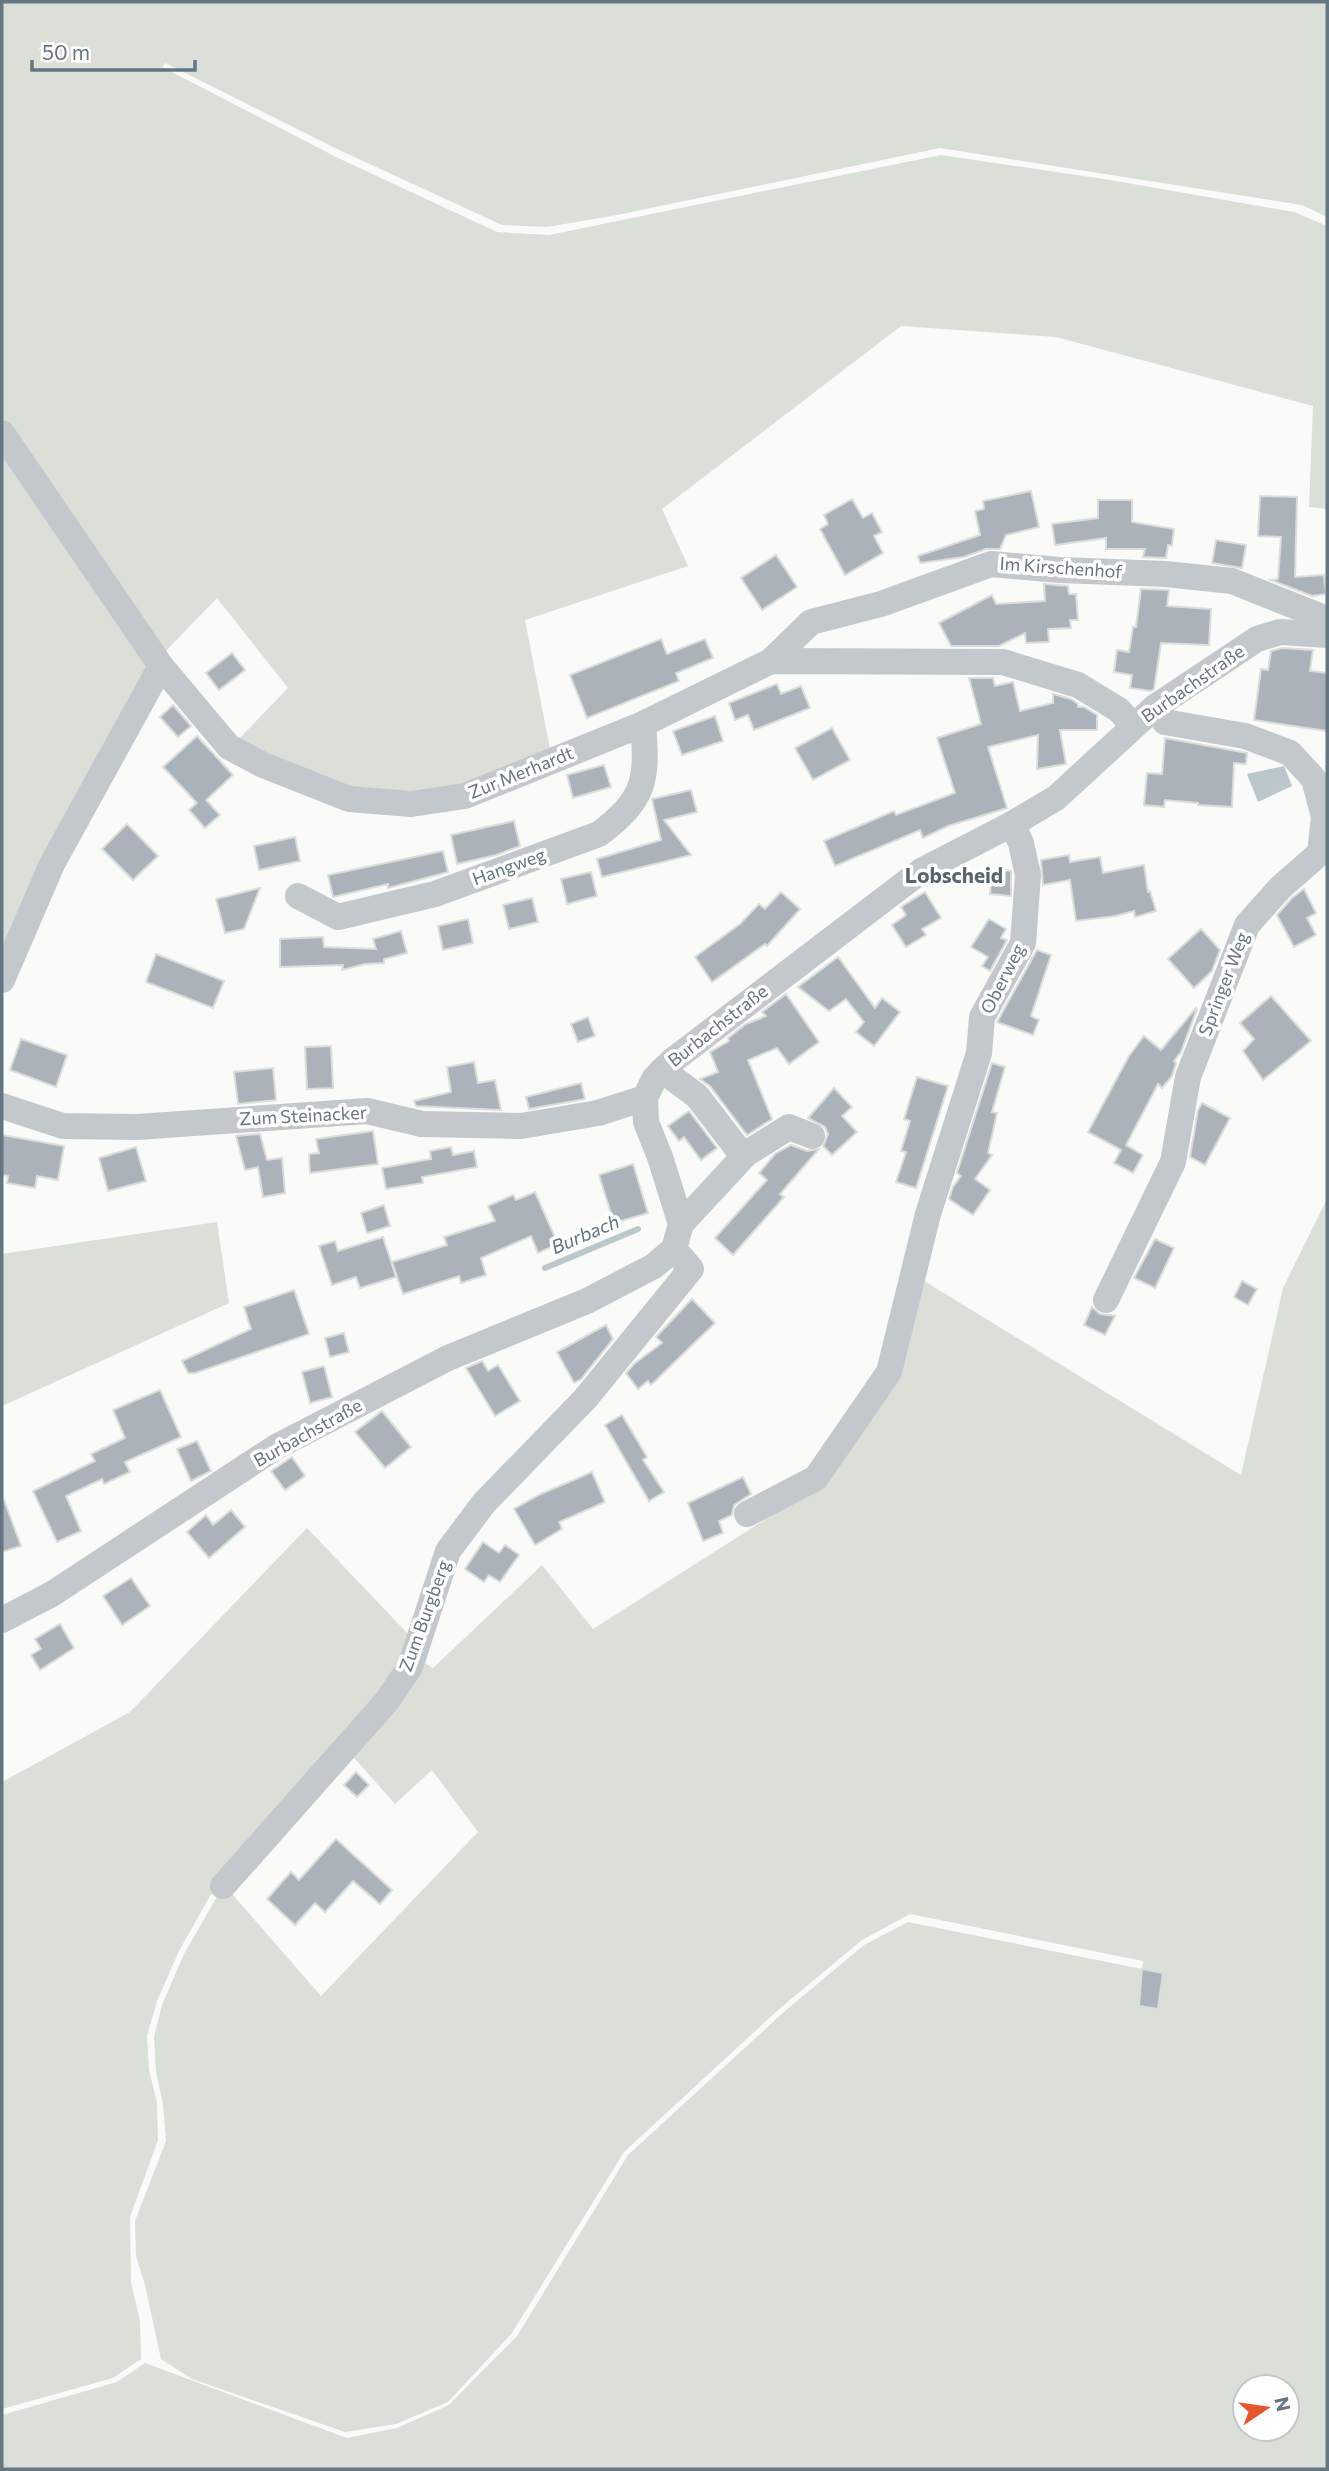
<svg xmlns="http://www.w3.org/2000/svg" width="1329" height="2471" viewBox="0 0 1329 2471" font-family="Commissioner,sans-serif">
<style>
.green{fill:#dadfd7;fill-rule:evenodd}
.water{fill:#bbc7cb}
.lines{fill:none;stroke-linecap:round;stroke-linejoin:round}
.stream{stroke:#bbc7cb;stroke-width:6}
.building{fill:#aab3b9;stroke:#dcdcda;stroke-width:2}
.minor{stroke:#c3c8cc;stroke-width:26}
.labels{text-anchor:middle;stroke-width:7;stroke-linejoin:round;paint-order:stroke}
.street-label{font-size:18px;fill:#657683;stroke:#fff}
.water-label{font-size:19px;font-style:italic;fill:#60757c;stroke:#fff}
.quarter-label{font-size:21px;font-weight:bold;fill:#57646e;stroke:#fff}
</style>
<rect width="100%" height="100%" fill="#fafaf8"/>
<!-- green -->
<g class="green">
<polygon points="2,2 1327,2 1327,217 1302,205 940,148 617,215 547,227 502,225 337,149 165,63 162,67 338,158 497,232 549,235 941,155 1110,180 1294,212 1327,226 1327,509 1309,507 1313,406 1056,337 901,326 662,509 688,566 525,620 551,754 463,793 349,795 235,743 288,688 217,598 160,657 2,426"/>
<polygon points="2,446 156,666 2,972"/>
<path d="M1327,1199V2469H2V2415L117,2382L145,2363L347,2438L397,2428L449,2405L517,2336L628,2155L785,2011L864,1945L908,1922L1142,1969L1143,1961L910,1914L862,1940L778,2010L624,2152L512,2333L448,2402L396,2424L345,2432L192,2379L161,2359L145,2285L136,2256L135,2221L166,2141L163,2104L156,2072L154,2037L162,2005L184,1954L215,1900L226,1887L321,1996L478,1832L432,1770L395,1804L349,1752L420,1660L433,1668L542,1565L593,1629L821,1484L921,1279L1241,1475L1283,1288ZM1245,2387H1287V2429H1245Z"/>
<polygon points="217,1222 229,1303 2,1406 2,1254"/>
<polygon points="307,1528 410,1636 382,1697 210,1896 179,1951 157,2001 147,2036 149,2070 157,2103 158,2140 130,2217 131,2282 140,2321 141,2359 113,2378 2,2409 2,1782 130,1712"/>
</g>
<!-- water -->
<polygon class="water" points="1284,766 1292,786 1258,802 1247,774"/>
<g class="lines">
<!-- stream -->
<polyline class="stream" points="545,1268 638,1229"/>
</g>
<!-- building -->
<g class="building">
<polygon points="1031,491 1039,527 1006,535 1000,549 986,549 964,557 920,563 918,556 980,535 975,511 984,509 983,501"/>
<polygon points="1260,496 1297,497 1295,577 1324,575 1326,594 1312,596 1271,580 1278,579 1281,537 1258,536"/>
<polygon points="852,499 863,518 872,513 882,532 874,536 883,553 845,575 820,529 828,524 824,515"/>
<polygon points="1098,500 1132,500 1132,522 1174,529 1172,546 1168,545 1166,558 1143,557 1145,549 1106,549 1106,538 1055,545 1052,524 1098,518"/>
<polygon points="1216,540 1246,545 1242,568 1212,563"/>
<polygon points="776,555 797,587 762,610 741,578"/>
<polygon points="1044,584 1068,586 1069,594 1076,594 1078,620 1070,620 1071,628 1048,629 1049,642 1026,643 1025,633 999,646 951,646 939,623 992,595 996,604 1045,601"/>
<polygon points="1141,589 1169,590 1167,606 1211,609 1209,645 1161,643 1154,689 1151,691 1130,688 1132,675 1114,672 1117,650 1129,652 1133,627 1136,627"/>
<polygon points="661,639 667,654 705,639 713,658 676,673 679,681 587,718 570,675"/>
<polygon points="1282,648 1313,650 1310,671 1327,673 1327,731 1254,720 1261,669 1268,670 1271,651"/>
<polygon points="232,653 245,670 219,690 206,673"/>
<polygon points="969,678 993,678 995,686 1013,682 1020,711 1053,703 1053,694 1071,699 1078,704 1078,707 1084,707 1097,715 1097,730 1060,730 1066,764 1037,769 1038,735 988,747 1007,808 948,826 923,838 920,830 835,866 824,841 894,811 896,815 955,793 937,738 981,724"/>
<polygon points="777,684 781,694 801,686 810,708 754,730 748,715 735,720 729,703"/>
<polygon points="173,705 191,726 178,737 160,717"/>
<polygon points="715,716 723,741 682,755 673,731"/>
<polygon points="832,728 850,760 813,780 795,748"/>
<polygon points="197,736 233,775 206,800 220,815 205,828 189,810 197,803 163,767"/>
<polygon points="1165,738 1247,753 1246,764 1234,763 1232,807 1198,805 1198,803 1165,800 1164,807 1144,805 1147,773 1162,774"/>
<polygon points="604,765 611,787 573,798 567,775"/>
<polygon points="691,790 697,812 664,820 691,855 602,877 597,859 661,840 652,799"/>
<polygon points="514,821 520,846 496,855 457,864 451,835"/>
<polygon points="127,824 158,856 133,880 102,849"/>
<polygon points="295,837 300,861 259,870 254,846"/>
<polygon points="443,851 448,872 388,888 388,884 333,897 328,875"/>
<polygon points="1069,855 1070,862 1100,857 1103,873 1144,865 1148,892 1150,891 1156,911 1135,917 1134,911 1115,916 1076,921 1070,880 1043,885 1041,860"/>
<polygon points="992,869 1011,871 1011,896 990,894"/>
<polygon points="591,872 597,896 567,904 561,879"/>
<polygon points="260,888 244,929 225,933 216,899"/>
<polygon points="1304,889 1316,913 1307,918 1316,935 1294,947 1277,915 1292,898"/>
<polygon points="781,892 800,909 767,946 765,944 712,982 695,957 740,924 759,904 765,909"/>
<polygon points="925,892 941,918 922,929 926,935 906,947 892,925 906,915 901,907"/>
<polygon points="532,898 538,922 509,929 503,905"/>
<polygon points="468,919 473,943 443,950 438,926"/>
<polygon points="989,919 1006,929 1001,938 1007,940 990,971 982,966 988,957 971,947"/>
<polygon points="1201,929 1220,950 1212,971 1194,988 1168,959"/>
<polygon points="401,931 407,953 384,959 384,963 365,964 342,970 343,965 280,967 280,939 323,937 324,947 376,949 373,939"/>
<polygon points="1037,950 1051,955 1031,1016 1039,1020 1033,1035 997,1022"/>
<polygon points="156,954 224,981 213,1008 146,982"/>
<polygon points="838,957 875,1008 882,998 900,1012 874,1046 856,1032 864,1022 846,999 829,1011 798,987"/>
<polygon points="786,994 819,1042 789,1064 777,1048 748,1060 772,1119 747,1135 710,1086 700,1079 718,1072 710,1052 729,1041 728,1038 746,1024 766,1016 762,1012"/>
<polygon points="1271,996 1311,1041 1263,1080 1243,1051 1254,1039 1240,1023"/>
<polygon points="1196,1008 1197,1009 1181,1052 1174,1061 1176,1063 1172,1076 1162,1088 1158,1084 1126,1145 1143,1155 1133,1173 1114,1163 1121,1150 1088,1132 1129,1056 1144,1036 1161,1050"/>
<polygon points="588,1017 595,1036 578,1042 571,1024"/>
<polygon points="21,1039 67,1055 56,1087 10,1070"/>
<polygon points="331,1046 333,1088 307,1089 305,1047"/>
<polygon points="474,1062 478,1083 495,1080 501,1110 416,1106 414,1101 451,1092 447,1067"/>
<polygon points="992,1063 1005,1067 992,1112 997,1113 988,1153 992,1155 975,1179 990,1190 973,1215 949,1199 953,1187 961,1176 957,1173"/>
<polygon points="273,1068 276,1100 238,1104 234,1072"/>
<polygon points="917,1077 948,1086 916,1188 896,1182 906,1152 901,1151 910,1121 904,1119"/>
<polygon points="581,1083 585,1099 529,1109 526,1097"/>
<polygon points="834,1088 852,1107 842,1116 857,1132 832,1155 823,1146 828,1134 825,1127 808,1118"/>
<polygon points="1202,1103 1230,1118 1205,1165 1190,1157 1198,1110"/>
<polygon points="689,1111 717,1148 701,1160 684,1137 679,1141 668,1126"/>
<polygon points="373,1131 378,1164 310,1173 309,1154 319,1153 316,1139"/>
<polygon points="260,1134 267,1160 282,1158 285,1193 263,1197 258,1167 245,1170 236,1136"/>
<polygon points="2,1135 64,1146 58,1180 37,1176 35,1188 7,1183 8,1176 2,1175"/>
<polygon points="791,1145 807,1151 819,1149 780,1194 784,1197 733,1255 715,1238 767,1180 759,1173 775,1154"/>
<polygon points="136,1147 146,1181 108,1191 99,1158"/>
<polygon points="451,1147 453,1155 474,1151 477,1167 422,1177 423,1183 386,1189 382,1168 431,1159 430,1151"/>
<polygon points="633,1164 648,1213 614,1223 599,1175"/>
<polygon points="535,1192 558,1244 538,1253 531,1236 481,1258 486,1275 461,1283 459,1276 403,1294 392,1262 447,1245 444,1237 495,1221 488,1206 513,1195 516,1200"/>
<polygon points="384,1205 390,1226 367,1233 361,1213"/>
<polygon points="383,1237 396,1277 360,1288 356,1277 332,1285 319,1246 335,1241 338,1251"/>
<polygon points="1155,1239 1174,1248 1155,1288 1134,1278"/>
<polygon points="1242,1281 1257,1289 1248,1305 1234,1297"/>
<polygon points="294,1290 309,1334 195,1373 188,1373 182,1361 251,1329 244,1307"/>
<polygon points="692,1299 715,1323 651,1385 648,1381 638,1389 626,1373 634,1364 662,1343 656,1337"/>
<polygon points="1092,1307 1100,1314 1115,1316 1105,1335 1084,1325"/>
<polygon points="606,1325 613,1339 581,1379 574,1383 557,1352"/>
<polygon points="344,1333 349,1352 330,1357 325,1338"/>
<polygon points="482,1361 488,1371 498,1365 520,1401 495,1416 466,1368"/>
<polygon points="324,1366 332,1397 310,1403 302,1372"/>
<polygon points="160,1390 181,1437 125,1462 130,1472 104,1484 102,1479 66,1496 81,1531 57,1542 33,1491 95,1461 91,1454 125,1438 113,1410"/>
<polygon points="382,1411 411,1447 385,1468 355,1432"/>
<polygon points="622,1415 647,1457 643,1460 664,1492 649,1501 605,1425"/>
<polygon points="197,1441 211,1471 191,1481 177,1449"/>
<polygon points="292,1457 305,1476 285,1490 271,1471"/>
<polygon points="592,1472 605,1502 559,1522 562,1529 535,1545 514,1509 541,1494"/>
<polygon points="743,1477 751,1494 734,1505 732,1515 719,1521 723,1533 703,1541 688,1503"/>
<polygon points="2,1500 4,1500 21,1546 2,1552"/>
<polygon points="231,1510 245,1527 209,1558 187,1532 206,1515 213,1525"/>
<polygon points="483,1542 499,1553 505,1545 519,1555 500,1582 489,1575 484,1582 465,1569"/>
<polygon points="131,1578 150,1606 122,1625 103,1596"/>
<polygon points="60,1624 74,1648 40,1670 31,1655 41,1649 35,1639"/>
<polygon points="356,1772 369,1785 357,1797 344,1785"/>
<polygon points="336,1839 392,1890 380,1904 353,1881 325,1912 315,1903 295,1925 267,1899 291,1872 299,1880"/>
<polygon points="1142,1969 1163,1973 1158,2009 1139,2006"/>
</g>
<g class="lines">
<!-- minor -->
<g class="minor">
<polyline points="2,433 161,666 229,747 263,765 349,799 411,804 465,796 643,724 771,661 1003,662 1078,685 1119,710 1133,726"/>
<polyline points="771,661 811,622 881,604 991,564 1060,570 1166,574 1232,581 1327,619"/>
<path d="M298,896L338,917L435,894L599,834C645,799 648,781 643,724"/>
<polyline points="2,980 52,864 161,666"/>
<polyline points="662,1070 697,1096 743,1156"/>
<polyline points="2,1106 63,1126 137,1127 367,1111 422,1124 521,1126 598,1113 645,1098"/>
<polyline points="681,1224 746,1154 789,1127 812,1136"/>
<polyline points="1106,1300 1173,1162 1188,1077 1247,925 1281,887 1320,853 1324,817 1314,779 1290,753 1245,736 1165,722 1155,707"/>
<polyline points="747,1514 816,1478 889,1372 928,1214 979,1053 982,1017 1023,943 1028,875 1021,843 1012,824"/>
<polyline points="2,1620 52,1594 276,1447 448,1358 587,1301 654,1266 674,1249 681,1224 660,1157 646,1122 645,1098 654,1079 672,1061 921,871 1012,824 1056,798 1155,707 1257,639 1280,632 1327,635"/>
<polyline points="223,1886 387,1701 410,1667 448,1551 484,1503 585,1399 691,1269 674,1249"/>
</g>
</g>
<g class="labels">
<!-- street labels -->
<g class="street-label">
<text transform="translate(1061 568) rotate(4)" y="6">Im Kirschenhof</text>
<text transform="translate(1193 684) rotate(-35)" y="6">Burbachstraße</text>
<text transform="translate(521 773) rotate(-22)" y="6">Zur Merhardt</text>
<text transform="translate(509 867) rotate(-20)" y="6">Hangweg</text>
<text transform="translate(1003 979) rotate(-63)" y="6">Oberweg</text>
<text transform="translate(1224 984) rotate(-69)" y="6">Springer Weg</text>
<text transform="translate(718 1026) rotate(-38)" y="6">Burbachstraße</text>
<text transform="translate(303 1116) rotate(-3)" y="6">Zum Steinacker</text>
<text transform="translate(308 1433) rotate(-29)" y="6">Burbachstraße</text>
<text transform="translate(425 1616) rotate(-70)" y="6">Zum Burgberg</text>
</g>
<!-- water labels -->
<g class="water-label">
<text transform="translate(585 1234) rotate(-23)" y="7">Burbach</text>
</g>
<!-- quarter labels -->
<g class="quarter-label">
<text x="954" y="883">Lobscheid</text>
</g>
</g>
<!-- border -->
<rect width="1329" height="2471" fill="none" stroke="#657683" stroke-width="7"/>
<!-- north arrow -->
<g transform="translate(1266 2408) rotate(77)"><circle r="33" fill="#ffffff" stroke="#c1c8cd" stroke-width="2"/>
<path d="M0-5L12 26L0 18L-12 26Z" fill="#e4572e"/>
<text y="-10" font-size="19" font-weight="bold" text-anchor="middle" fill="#657683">N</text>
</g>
<!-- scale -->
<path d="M32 60v10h163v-10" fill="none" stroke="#657683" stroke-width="3.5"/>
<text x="42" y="60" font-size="21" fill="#657683" stroke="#ffffff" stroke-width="5" paint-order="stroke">50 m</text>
</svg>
